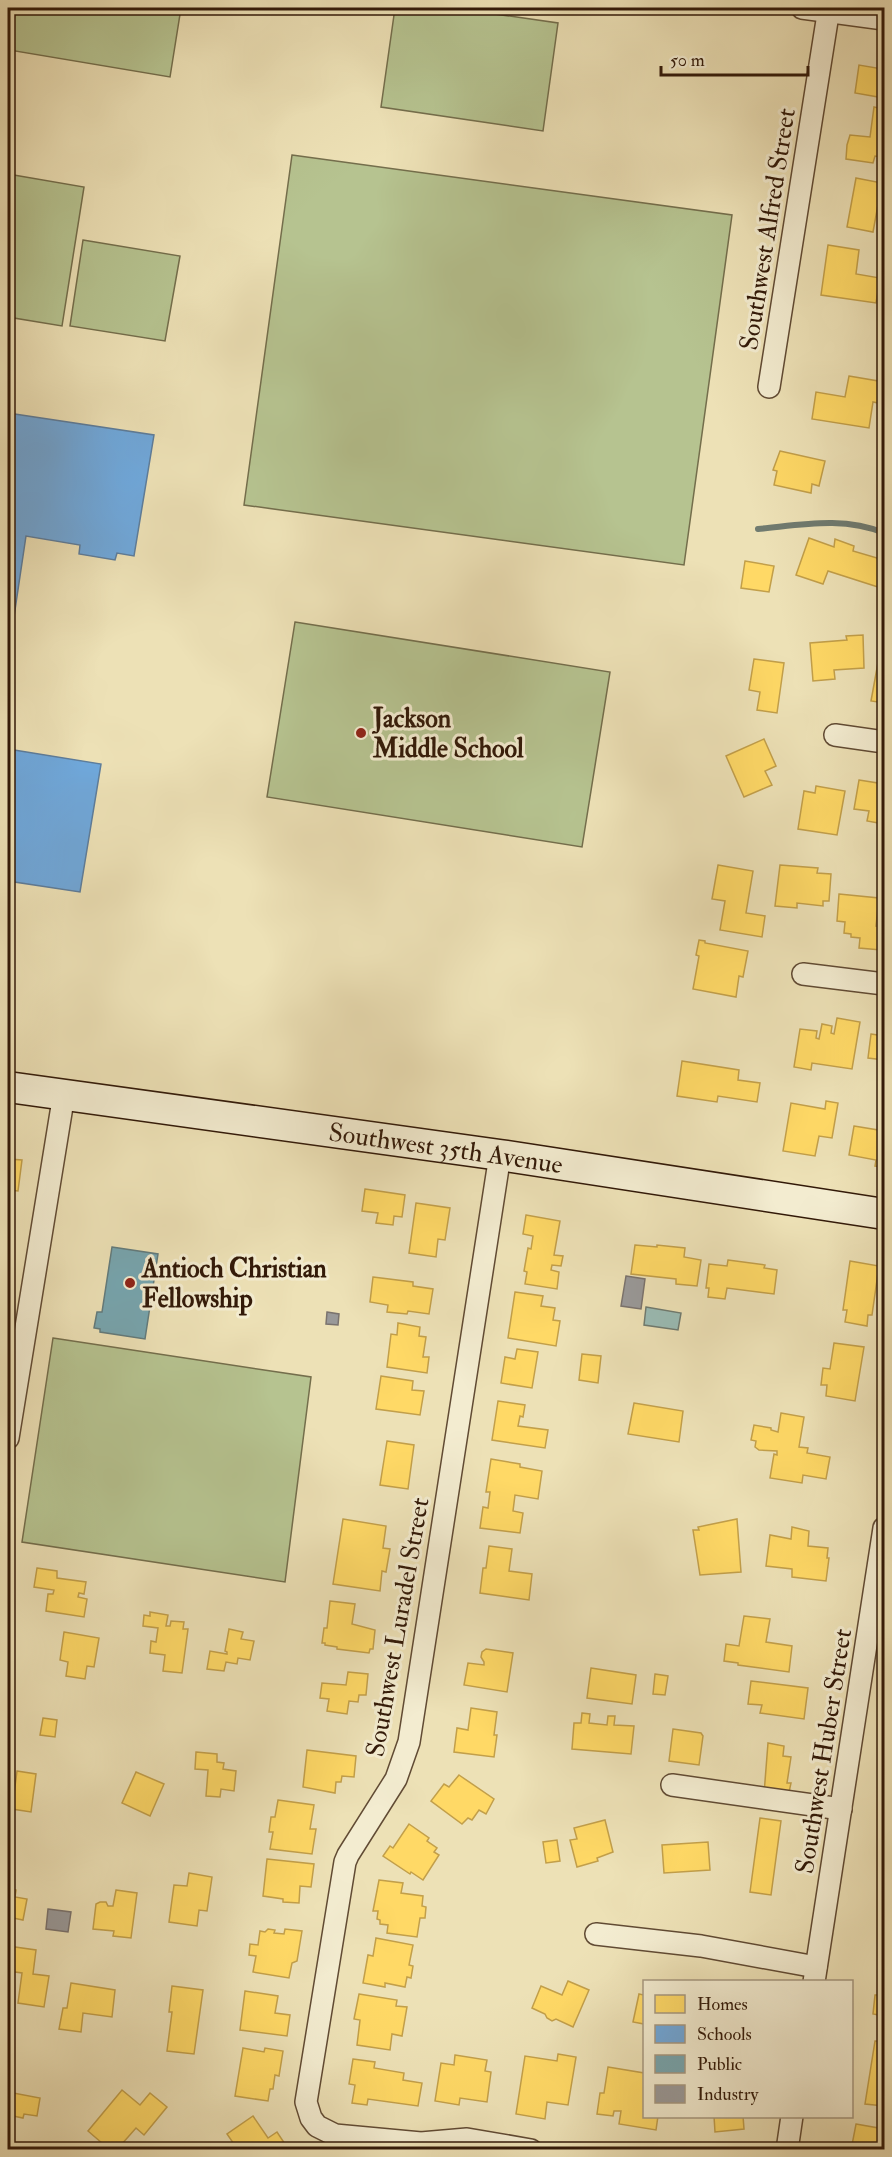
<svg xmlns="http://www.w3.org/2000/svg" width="892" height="2157" viewBox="0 0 892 2157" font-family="'IM FELL Double Pica',serif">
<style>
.green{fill:#b6c390;stroke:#746e4c;stroke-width:1.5}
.water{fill:#9abcb5;stroke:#707b70;stroke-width:1.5}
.homes{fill:#ffd966;stroke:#c29f4a;stroke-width:1.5}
.schools{fill:#6fa8dc;stroke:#5d7d9c;stroke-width:1.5}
.public{fill:#76a5af;stroke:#627b7d;stroke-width:1.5}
.industry{fill:#999;stroke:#7a736e;stroke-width:1.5}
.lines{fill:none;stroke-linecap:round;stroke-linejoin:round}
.stream{stroke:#707b70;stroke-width:6}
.street-casing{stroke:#614b34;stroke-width:24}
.secondary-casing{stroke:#321908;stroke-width:33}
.street{stroke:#f3ecd0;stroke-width:21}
.secondary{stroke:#f3ecd0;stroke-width:30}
.poi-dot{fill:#8f2418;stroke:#f3ecd0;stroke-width:2}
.labels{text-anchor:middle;stroke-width:6;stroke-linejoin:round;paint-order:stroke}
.street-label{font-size:26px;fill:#321908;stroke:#f3ecd0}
.poi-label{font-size:26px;font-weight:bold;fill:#321908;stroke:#f3ecd0;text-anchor:start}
</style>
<rect width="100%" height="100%" fill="#ede1b6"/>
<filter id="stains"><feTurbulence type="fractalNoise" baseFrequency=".00333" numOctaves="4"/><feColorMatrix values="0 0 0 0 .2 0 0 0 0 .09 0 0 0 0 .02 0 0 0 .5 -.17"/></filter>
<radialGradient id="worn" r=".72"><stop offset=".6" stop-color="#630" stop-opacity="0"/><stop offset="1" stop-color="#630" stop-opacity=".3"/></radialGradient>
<!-- green -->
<g class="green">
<polygon points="16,8 181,8 170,77 9,50"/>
<polygon points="395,8 453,8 558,23 543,131 381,107"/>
<polygon points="292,155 732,215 684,565 244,505"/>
<polygon points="8,174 84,187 62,326 8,317"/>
<polygon points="83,240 180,256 165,341 70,326"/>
<polygon points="295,622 610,672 582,847 267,797"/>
<polygon points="53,1338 311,1377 285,1582 22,1542"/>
</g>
<!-- water -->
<polygon class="water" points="646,1307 681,1313 678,1330 644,1325"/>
<!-- homes -->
<g class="homes">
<polygon points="883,62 884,98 855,93 859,65 882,69"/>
<polygon points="874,107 884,109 884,157 875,156 873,163 846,159 847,145 850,135 870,137"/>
<polygon points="856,178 882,183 873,232 847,227"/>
<polygon points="828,245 859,250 856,274 880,278 876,303 821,295"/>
<polygon points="849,376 884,382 883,404 873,402 869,428 812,419 816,392 845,397"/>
<polygon points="780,451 825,461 819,486 812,484 811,493 774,485 777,471 773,470"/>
<polygon points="809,538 834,547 835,539 854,546 853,551 884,560 884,568 878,587 828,571 823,584 796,575"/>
<polygon points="745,561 774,566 769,592 741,588"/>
<polygon points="863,635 864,668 834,670 835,679 813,681 810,643 847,640 846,636"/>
<polygon points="879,657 884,658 884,703 871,701"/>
<polygon points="754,659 784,663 777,713 757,710 760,692 749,690"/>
<polygon points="764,739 776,766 765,771 772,785 744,797 726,756"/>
<polygon points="859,780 884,784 884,824 867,821 869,811 854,809"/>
<polygon points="816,786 845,791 837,835 798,829 804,791 815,793"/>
<polygon points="718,865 753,871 746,913 765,916 762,937 720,930 725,901 712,899"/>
<polygon points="780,865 818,868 817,873 831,874 829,901 823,901 823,906 797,903 797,908 775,906"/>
<polygon points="839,894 879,898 876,926 883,927 881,950 859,948 860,938 851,937 851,934 844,933 845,922 837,921"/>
<polygon points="699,940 705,941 705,943 748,951 743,977 739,976 736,997 693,989 699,956 696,955"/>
<polygon points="837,1018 860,1022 852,1069 812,1063 811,1070 794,1067 800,1029 817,1031 816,1038 819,1039 822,1024 832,1026 831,1033 834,1034"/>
<polygon points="871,1034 884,1036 884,1060 868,1058"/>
<polygon points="682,1061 739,1070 738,1080 760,1083 757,1102 718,1096 717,1102 677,1096"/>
<polygon points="826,1101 838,1103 832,1138 819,1136 815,1156 783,1151 791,1103 825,1109"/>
<polygon points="854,1126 884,1131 884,1167 875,1166 876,1160 849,1155"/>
<polygon points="8,1151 9,1151 9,1159 22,1160 18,1191 9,1190 11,1171 8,1171"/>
<polygon points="365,1189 405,1195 402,1217 394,1216 393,1225 376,1223 378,1213 362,1211"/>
<polygon points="416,1203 450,1208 445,1240 438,1239 436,1257 409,1253"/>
<polygon points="526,1215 560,1221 554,1255 563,1256 561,1266 552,1265 551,1270 559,1272 557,1289 525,1284 527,1272 524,1271 528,1248 531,1249 533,1236 523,1234"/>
<polygon points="635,1245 657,1247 657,1245 685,1248 684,1257 701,1260 697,1286 676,1284 676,1279 631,1274"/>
<polygon points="728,1260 765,1265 764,1268 777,1270 774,1294 727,1288 725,1299 708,1297 709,1288 706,1288 709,1264 727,1266"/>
<polygon points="850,1261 879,1266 872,1315 868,1315 867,1326 845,1322 847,1310 843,1310"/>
<polygon points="373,1277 413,1282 413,1286 433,1289 429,1314 408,1311 407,1314 387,1312 388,1305 370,1302"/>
<polygon points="515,1292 543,1296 541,1306 555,1308 553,1320 560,1321 556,1346 508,1338"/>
<polygon points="398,1323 420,1327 419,1336 426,1337 423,1357 429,1357 427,1373 387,1367 391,1334 397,1335"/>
<polygon points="834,1343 864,1347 855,1401 826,1396 827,1385 821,1385 823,1368 830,1369"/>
<polygon points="517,1349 538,1352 532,1388 501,1383 505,1357 515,1359"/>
<polygon points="582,1354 601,1356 598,1383 579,1380"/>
<polygon points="381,1376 413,1381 412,1390 424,1391 420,1415 376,1409"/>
<polygon points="498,1401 525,1405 523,1417 520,1416 518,1426 548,1430 545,1448 492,1440"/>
<polygon points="634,1403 683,1411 679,1442 628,1434"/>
<polygon points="781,1413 804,1417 799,1447 808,1448 807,1453 830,1457 826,1479 803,1475 802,1483 770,1478 774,1454 777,1455 777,1451 759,1450 755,1447 756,1441 751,1440 754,1425 771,1428 771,1430 778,1432"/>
<polygon points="387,1441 414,1445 408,1489 380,1485"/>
<polygon points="491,1459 520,1464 520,1467 542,1471 538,1499 515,1495 513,1511 523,1513 520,1533 480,1528 483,1507 488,1508 490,1492 486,1492"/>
<polygon points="343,1519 386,1526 383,1548 390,1549 386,1572 382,1571 380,1591 333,1584"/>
<polygon points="737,1519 741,1572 700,1575 693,1530 699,1530 698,1527"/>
<polygon points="792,1527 809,1531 808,1546 828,1548 827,1558 829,1558 826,1581 792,1577 792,1569 766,1566 770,1535 791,1539"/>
<polygon points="489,1546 512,1549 509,1571 532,1574 529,1600 480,1593 483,1568 486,1568"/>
<polygon points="37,1568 57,1571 57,1578 86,1582 84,1594 79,1593 78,1597 87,1599 84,1617 46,1611 48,1594 53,1594 54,1590 34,1587"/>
<polygon points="330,1601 355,1604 352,1624 375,1630 373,1649 370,1649 369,1653 337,1649 337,1647 325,1645 325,1643 322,1643 324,1628 327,1628"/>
<polygon points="150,1612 168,1615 166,1626 170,1626 171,1621 184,1622 183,1629 188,1629 182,1673 163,1671 165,1655 150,1653 151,1641 156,1642 158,1628 143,1626 144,1615 150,1616"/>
<polygon points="744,1616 770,1619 766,1642 792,1646 789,1672 738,1665 738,1663 724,1661 726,1644 739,1646"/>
<polygon points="229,1629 243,1632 241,1639 254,1641 250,1660 238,1658 237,1664 226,1662 224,1671 207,1669 210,1651 227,1654 227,1652 225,1651"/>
<polygon points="64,1632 99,1638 94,1667 87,1666 85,1679 66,1676 68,1662 60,1660"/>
<polygon points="486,1649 513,1653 507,1692 464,1685 468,1663 484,1665 484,1662 481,1657 482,1652"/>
<polygon points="591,1668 636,1675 632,1704 587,1698"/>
<polygon points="348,1672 368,1674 366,1695 359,1695 358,1702 349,1701 347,1714 327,1711 329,1699 320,1698 322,1683 346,1685"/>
<polygon points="655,1674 668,1676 665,1695 653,1694"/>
<polygon points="751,1681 808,1688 804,1719 760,1713 762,1705 748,1704"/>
<polygon points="471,1708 497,1712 494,1735 497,1735 494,1757 454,1752 457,1728 468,1730"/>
<polygon points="582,1713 590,1714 589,1723 607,1725 608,1716 615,1716 614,1725 634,1726 631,1754 572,1749 574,1723 581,1723"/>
<polygon points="43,1718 57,1720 55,1737 40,1735"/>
<polygon points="673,1729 701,1733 703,1736 699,1765 669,1761"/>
<polygon points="768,1743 784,1746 783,1756 791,1757 787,1783 791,1783 788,1797 764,1794"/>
<polygon points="307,1750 356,1756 354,1777 342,1776 341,1782 336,1782 335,1793 303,1787"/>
<polygon points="196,1752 217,1754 217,1762 224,1763 223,1769 236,1771 234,1791 221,1789 220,1797 206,1796 208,1770 195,1769"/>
<polygon points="17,1771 36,1774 31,1812 12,1809"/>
<polygon points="136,1772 164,1784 150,1816 122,1803"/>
<polygon points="459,1775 494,1799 486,1814 479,1810 472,1820 468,1818 462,1824 431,1801 444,1784 449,1787"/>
<polygon points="278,1800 314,1805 310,1829 316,1829 312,1854 270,1849 273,1832 269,1832 271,1817 275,1817"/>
<polygon points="760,1818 781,1821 771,1895 750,1892"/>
<polygon points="605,1820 613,1852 597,1858 598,1861 577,1867 570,1840 577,1839 574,1828"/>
<polygon points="409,1824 429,1838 427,1841 437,1848 434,1852 439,1855 423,1880 411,1872 410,1874 383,1856 390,1846 393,1848"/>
<polygon points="557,1840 560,1861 546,1863 543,1842"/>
<polygon points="708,1842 710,1870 664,1873 662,1845"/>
<polygon points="267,1859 314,1864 311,1887 300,1886 299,1903 283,1902 283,1899 263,1896"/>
<polygon points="189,1873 212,1877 207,1911 199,1910 197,1926 169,1922 174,1885 187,1886"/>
<polygon points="379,1880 403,1883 401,1893 423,1896 422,1906 426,1907 425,1918 420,1918 417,1937 387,1933 388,1925 380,1924 380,1920 377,1919 378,1911 373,1911"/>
<polygon points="8,1888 16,1890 15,1897 27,1899 23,1920 8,1917"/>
<polygon points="116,1890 137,1893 131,1938 113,1936 114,1931 93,1929 96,1904 100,1902 106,1902 108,1906 113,1906"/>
<polygon points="268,1929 275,1930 274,1933 284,1934 285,1929 302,1931 297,1961 292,1963 289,1978 253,1972 256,1956 249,1955 250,1944 258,1945 260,1931 265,1932"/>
<polygon points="376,1938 413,1945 409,1965 413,1966 411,1978 407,1977 405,1987 385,1983 385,1987 363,1983 368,1955 373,1956"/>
<polygon points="8,1946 36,1950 33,1974 49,1976 44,2007 18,2003 22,1973 8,1971"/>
<polygon points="568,1981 589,1990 573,2027 556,2019 552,2021 547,2018 545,2014 532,2008 541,1986 562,1995"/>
<polygon points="881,1982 884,1983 884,2016 873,2014 875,1995 879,1995"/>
<polygon points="71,1983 115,1990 112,2017 83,2013 81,2032 59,2029 63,2008 67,2008"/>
<polygon points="172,1986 203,1990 194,2054 167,2051 172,2012 169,2012"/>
<polygon points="245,1991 278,1996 275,2013 290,2015 287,2036 240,2030"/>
<polygon points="359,1994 397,2000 396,2006 407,2007 402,2036 392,2034 390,2050 357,2045 360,2020 354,2019"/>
<polygon points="639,1994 644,1995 644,2024 633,2022"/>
<polygon points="875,2041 884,2042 884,2106 865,2104"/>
<polygon points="243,2048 264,2052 265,2048 283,2051 279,2076 275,2075 273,2089 270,2089 268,2101 235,2096"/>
<polygon points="558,2054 576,2057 568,2105 547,2102 545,2119 516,2114 525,2056 557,2061"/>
<polygon points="455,2055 487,2060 485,2071 491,2072 487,2102 460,2098 459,2105 435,2101 441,2063 454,2065"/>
<polygon points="353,2059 375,2062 374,2068 404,2073 403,2080 422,2083 418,2106 368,2099 367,2105 352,2103 355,2085 349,2084"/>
<polygon points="608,2067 644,2073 644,2116 658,2116 656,2130 619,2124 621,2111 614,2111 613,2116 597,2114 600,2093 604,2093"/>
<polygon points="122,2090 140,2105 150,2093 167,2107 144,2135 136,2128 121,2145 126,2150 110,2150 88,2131"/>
<polygon points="8,2092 40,2098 37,2116 24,2114 23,2118 8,2115"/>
<polygon points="253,2116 268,2138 277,2132 289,2150 238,2150 227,2134"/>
<polygon points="714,2116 743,2116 744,2129 715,2132"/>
<polygon points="856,2124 884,2129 884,2150 851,2150"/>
</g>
<!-- schools -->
<g class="schools">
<polygon points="8,413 154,435 134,556 117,553 115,560 79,554 80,545 26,536 8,657"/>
<polygon points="8,749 101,764 80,892 8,881"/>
</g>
<!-- public -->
<polygon class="public" points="112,1247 158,1254 145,1339 100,1332 100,1329 94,1328 97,1312 102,1312"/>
<!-- industry -->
<g class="industry">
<polygon points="626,1276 645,1279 641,1309 621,1306"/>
<polygon points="327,1312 339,1314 338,1325 326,1324"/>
<polygon points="48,1909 71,1912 68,1932 46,1929"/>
</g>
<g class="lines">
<!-- stream -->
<path class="stream" d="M758,529C801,525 843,516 884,533"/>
<defs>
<g id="street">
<polyline points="802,8 884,19"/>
<polyline points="769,387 829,8"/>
<polyline points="835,735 884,742"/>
<polyline points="803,974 884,984"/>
<polyline points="500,1155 409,1742 396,1779 348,1855 345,1862 306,2102 311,2118 317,2126 335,2135 421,2143 467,2139 531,2150"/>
<polyline points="8,1438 64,1094"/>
<polyline points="672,1785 841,1809"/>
<polyline points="596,1934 701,1946 816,1967"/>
<polyline points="814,1982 884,1528"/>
<polyline points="787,2150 792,2116"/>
</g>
<g id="secondary">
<path id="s1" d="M8,1087L500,1155L884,1214"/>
</g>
</defs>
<!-- street casing -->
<use href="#street" class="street-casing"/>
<!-- secondary casing -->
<use href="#secondary" class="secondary-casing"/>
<!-- street -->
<use href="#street" class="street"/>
<!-- secondary -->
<use href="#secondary" class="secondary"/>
</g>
<!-- markers -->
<g class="poi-dot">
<circle cx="361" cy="733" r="6"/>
<circle cx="130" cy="1283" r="6"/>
</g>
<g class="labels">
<!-- street labels -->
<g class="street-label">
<text transform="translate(767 229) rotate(-81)" y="9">Southwest Alfred Street</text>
<text dy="9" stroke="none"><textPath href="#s1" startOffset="442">Southwest 35th Avenue</textPath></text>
<text transform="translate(397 1627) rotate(-80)" y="9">Southwest Luradel Street</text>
<text transform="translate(823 1751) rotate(-81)" y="9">Southwest Huber Street</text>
</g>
<!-- poi labels -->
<g class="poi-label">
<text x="373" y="727">Jackson<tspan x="373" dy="30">Middle School</tspan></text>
<text x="142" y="1277">Antioch Christian<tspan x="142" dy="30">Fellowship</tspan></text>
</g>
</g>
<!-- margin -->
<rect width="892" height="2157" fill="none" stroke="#ede1b6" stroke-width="30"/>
<rect x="9" y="9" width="874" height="2139" fill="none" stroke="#321908" stroke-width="3"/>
<rect x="15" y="15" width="862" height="2127" fill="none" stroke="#321908" stroke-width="1.5"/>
<!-- legend -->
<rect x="643" y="1980" width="210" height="138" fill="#f3ecd0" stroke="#a69880" stroke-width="1.5"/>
<rect x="655" y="1995" width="30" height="18" fill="#ffd966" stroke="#a69880" stroke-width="1.5"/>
<text x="697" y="2010" font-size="18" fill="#321908">Homes</text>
<rect x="655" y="2025" width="30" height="18" fill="#6fa8dc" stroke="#a69880" stroke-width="1.5"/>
<text x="697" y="2040" font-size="18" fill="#321908">Schools</text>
<rect x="655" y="2055" width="30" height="18" fill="#76a5af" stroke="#a69880" stroke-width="1.5"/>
<text x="697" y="2070" font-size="18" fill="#321908">Public</text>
<rect x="655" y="2085" width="30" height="18" fill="#999999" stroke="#a69880" stroke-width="1.5"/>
<text x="697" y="2100" font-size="18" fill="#321908">Industry</text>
<!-- scale -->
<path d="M661 66v9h147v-9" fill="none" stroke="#321908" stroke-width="3"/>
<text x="670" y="66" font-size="18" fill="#321908" stroke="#f3ecd0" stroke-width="4.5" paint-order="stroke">50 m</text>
<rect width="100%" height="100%" filter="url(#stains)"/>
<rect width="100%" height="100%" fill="url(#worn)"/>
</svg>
